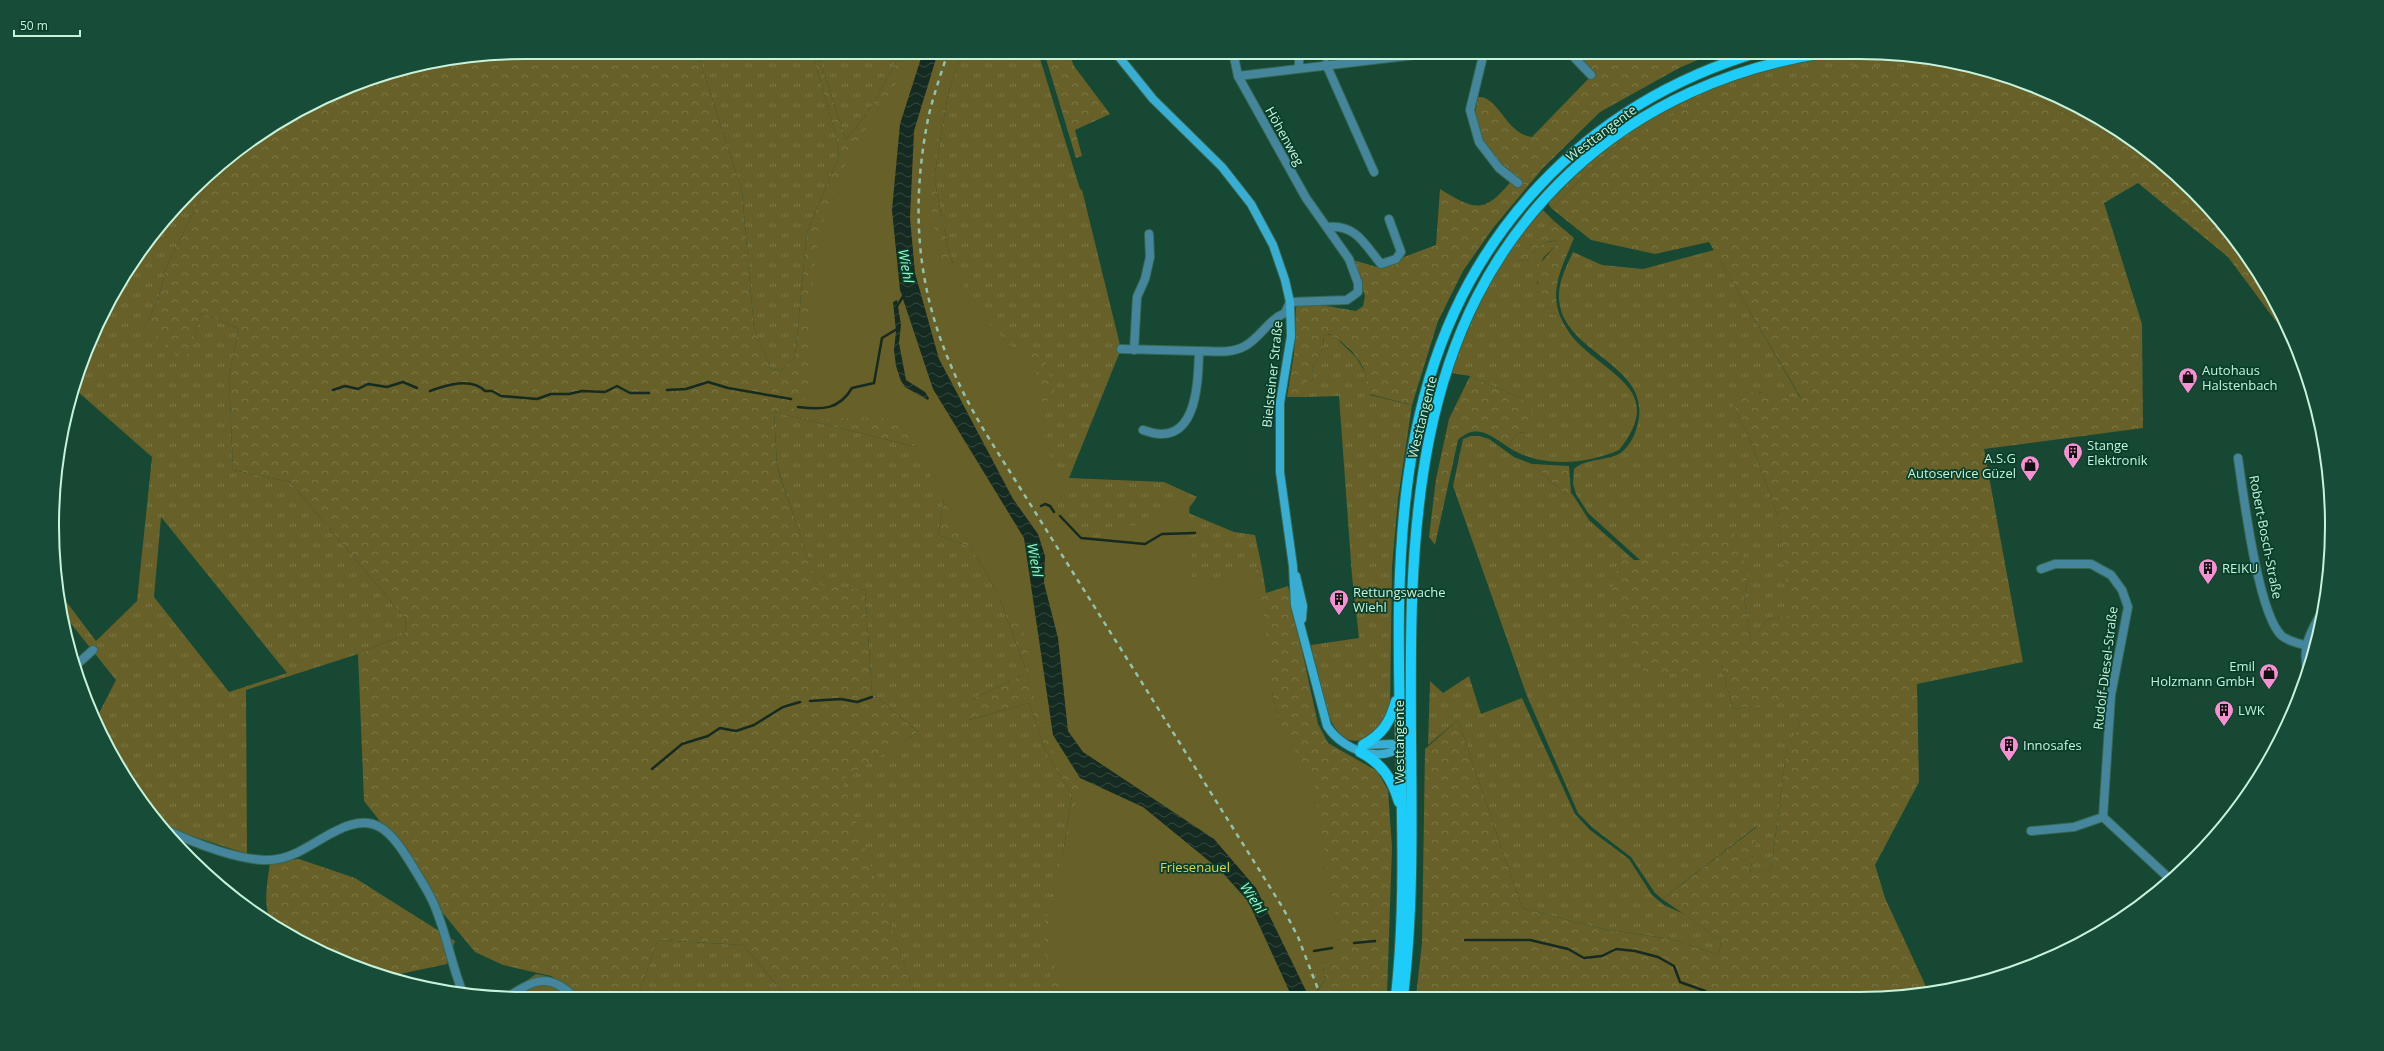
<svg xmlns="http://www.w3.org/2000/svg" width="2384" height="1051" viewBox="0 0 2384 1051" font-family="'Open Sans',sans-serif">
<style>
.grass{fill:url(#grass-tufts);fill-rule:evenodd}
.forest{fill:url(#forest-crowns)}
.park{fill:#676028}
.water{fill:url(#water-waves)}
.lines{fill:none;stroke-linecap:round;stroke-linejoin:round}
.stream{stroke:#152a20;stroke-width:2.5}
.minor-casing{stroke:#366752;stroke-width:10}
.secondary-casing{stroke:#366752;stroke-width:10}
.primary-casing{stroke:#366752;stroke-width:12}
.minor{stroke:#45869d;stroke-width:8}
.secondary{stroke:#39aed2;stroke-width:8}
.primary{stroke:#1eccfa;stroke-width:10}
.rail{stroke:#94c1ab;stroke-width:2.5;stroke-dasharray:5 5;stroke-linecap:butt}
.labels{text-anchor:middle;stroke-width:3.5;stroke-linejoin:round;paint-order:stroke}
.street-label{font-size:13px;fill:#c7f3dc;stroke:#083e2a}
.poi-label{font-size:13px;fill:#c7f3dc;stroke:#083e2a;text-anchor:start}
.park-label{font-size:13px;fill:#e3d445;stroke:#083e2a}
.water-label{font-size:14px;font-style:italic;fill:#91f8c8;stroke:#083e2a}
.rim{fill:none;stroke:#c7f3dc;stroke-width:2}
</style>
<defs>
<pattern id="grass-tufts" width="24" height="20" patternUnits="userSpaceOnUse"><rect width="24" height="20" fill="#676028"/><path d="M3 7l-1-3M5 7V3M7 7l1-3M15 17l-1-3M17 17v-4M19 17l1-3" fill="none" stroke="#7b7747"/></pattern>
<pattern id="forest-crowns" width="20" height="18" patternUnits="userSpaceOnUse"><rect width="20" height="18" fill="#676028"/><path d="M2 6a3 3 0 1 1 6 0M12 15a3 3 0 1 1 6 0" fill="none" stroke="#7b7747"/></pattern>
<pattern id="water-waves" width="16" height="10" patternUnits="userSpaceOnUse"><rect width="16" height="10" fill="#152a20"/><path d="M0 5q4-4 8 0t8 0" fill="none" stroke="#364940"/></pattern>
</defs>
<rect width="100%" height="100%" fill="#164834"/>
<!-- grass -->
<g class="grass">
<polygon points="697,52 812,52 836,136 839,157 807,232 795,357 781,370 771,369 754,328 742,191"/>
<polygon points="817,52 902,52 867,114 846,140"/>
<polygon points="962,52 1038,52 1080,189 1082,190 1121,349 1069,478 1164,482 1197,497 1186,512 1234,532 1255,535 1262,568 1244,570 1266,663 1308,866 1325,980 1313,996 958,360 959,282 948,248 934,178 948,94"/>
<path d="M1871,55L1951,61L2011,77L2095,116L2152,156L2041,101L1619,143L1551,208L1548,203C1567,186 1585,164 1606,149C1665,105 1743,69 1816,60C1834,57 1853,56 1871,55Z"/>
<path d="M231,157L223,176H211L166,268L158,300L145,326L184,362L202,313L239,329L229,376L233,470L290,482L405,618L406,630L403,635L358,654L246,690L247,854L183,833L158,822L116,762L96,719L116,680L60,610L59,592L96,641L137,601L152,457L77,391L71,395C94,309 158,209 231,157ZM161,517L287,673L229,692L154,597Z"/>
<path d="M1543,210L1554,221L1516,260L1527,261C1537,248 1541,240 1560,241L1543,258L1537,283L1543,293L1548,313L1560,316C1565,327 1572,338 1581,346C1617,379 1663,395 1619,450C1585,465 1539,468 1508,447L1517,432L1526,433L1518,397L1470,376L1451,373C1472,315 1500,254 1543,210Z"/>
<path d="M1714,250L1801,399L1758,392L1744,393L1733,404L1751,442L1777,514L1791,615L1767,620L1751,644L1744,598L1748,577L1640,560L1588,513L1576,494L1573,484L1574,469C1588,456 1614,463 1626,448C1634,439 1637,429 1639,417C1646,363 1562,352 1559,299C1558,282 1566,267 1573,252L1602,265L1643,269Z"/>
<path d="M1326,334L1334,336L1356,357L1365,372L1370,395L1412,405L1398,499L1392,567L1390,711C1384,723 1377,734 1364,739C1326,754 1315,668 1311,645L1359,638L1352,576L1339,396L1306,397V383L1313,380L1312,368L1323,348L1324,336Z"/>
<polygon points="774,412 917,447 944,499 938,535 971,547 998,594 1027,673 974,698 969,720 1029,703 1046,752 1072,795 1062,860 1052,984 1053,997 916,998 841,780 918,732 872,693 865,590 817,585 777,466"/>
<polygon points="1471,436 1479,436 1489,439 1514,457 1532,464 1566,495 1573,495 1589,520 1634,560 1620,560 1721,665 1733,709 1788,700 1800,725 1787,747 1771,870 1750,874 1757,826 1662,899 1655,893 1631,857 1593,828 1578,813 1527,696 1453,486 1463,439"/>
<polygon points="1469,676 1481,714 1522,698 1575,814 1590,830 1629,859 1652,895 1664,905 1684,914 1721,940 1719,955 1671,939 1603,929 1522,908 1458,720 1428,745 1430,681 1443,693"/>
<polygon points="658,940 743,945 788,998 637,999"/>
<path d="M536,974C554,977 567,984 579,999L503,997Z"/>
</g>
<!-- forest -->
<g class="forest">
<polygon points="526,52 697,52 742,191 754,328 771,369 781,370 795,357 807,232 839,157 836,136 812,52 817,52 846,140 867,114 902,52 962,52 948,94 934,178 948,248 959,282 958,360 1011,346 1044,356 1056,398 1026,407 1053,505 1130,641 1314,996 1325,980 1308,866 1266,663 1241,596 1244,569 1262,568 1266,593 1288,586 1318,724 1328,743 1377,771 1388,790 1392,847 1387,996 1053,997 1043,928 1062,860 1072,795 1046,752 1029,703 969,720 969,713 974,698 1027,673 998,594 971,547 938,535 944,499 917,447 774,412 777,467 817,584 865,590 872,693 918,732 842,780 916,998 788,998 743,945 658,940 637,999 579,999 570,989 551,976 503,965 475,952 441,911 420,872 364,801 358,654 403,635 406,630 405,618 290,482 233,470 229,376 239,329 202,313 184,363 145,326 158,300 166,268 211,176 223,176 231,157 289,115 373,77 433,61"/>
<polygon points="1044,52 1068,52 1074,66 1110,114 1075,130 1082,156 1076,158"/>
<path d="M1571,52H1717L1681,67L1600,112L1543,168L1493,228L1463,271L1438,321L1412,405L1369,394C1366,387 1367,379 1365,372C1359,356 1344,342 1329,334L1324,336L1323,348L1312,368L1313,380L1306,383V397H1287L1294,354L1296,308L1298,304L1321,305L1356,311L1363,306L1365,296L1353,260L1377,267L1436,245L1440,189C1477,212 1485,213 1513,179L1482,146L1475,113L1478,97C1498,95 1506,134 1532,137L1591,76Z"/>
<path d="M1853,65L1944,71L2041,101L2152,156L2182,182L2234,237L2283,316L2295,347L2228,257L2138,183L2104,203L2142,324L2143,428L1984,449L2023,662L1917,684L1919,782L1875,865L1885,898L1929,993L1921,995L1416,996L1422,943L1425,749L1458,720L1522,908L1603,929L1671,939L1719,955L1721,940L1662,899L1758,826L1750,873L1771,870L1787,746L1800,725L1788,701L1733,709L1721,665L1646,678L1612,589L1620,560H1650L1722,530H1731L1739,540L1748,577L1744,598L1751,643L1767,620L1790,615L1777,514L1751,442L1733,404C1734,402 1736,398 1738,396C1749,386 1787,398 1801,398L1709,242L1655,254L1591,240L1551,208L1619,143L1711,95Z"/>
<path d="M1554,221L1574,238C1564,263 1549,288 1560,316L1548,313C1544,298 1537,285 1535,270L1559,241C1543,239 1536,249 1527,261L1515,260Z"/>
<path d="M1470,376L1518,397L1533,408L1529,431L1527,433L1517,432L1508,447C1490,435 1476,423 1458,440L1435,545L1429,537L1436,479L1449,419Z"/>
<polygon points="1532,464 1569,466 1571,493 1573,495 1566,495"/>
<path d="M299,859L355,878L455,941L447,964L386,977L373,974C353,965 285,939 274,925C261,910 268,880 270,862Z"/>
</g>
<!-- park -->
<path class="park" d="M918,52H962C944,94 929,164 932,210C933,226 938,242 940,258L951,262L956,267L964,280L965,298L1037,373L1052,471L1072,469L1054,514C1060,516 1067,517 1071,521C1079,529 1081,539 1094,540C1111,541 1108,531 1120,527C1127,524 1137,527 1144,524C1160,518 1170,495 1189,503L1192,582L1256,569L1265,622L1273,703L1280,723L1314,785L1340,946V952L1333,958L1306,971L1315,997H1062L1058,974L1050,956L1047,928L1050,921L1054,890L1080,788L1054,754L1044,730L1029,681L1027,637L1001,600L983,566L953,519L913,441L896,422L880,417L814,419L800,417L793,408L808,396L811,384C813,329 808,272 824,218C836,176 865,128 890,92C899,79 910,66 918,52Z"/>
<!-- water -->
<g class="water">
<polygon points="923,52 938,52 914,131 910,218 915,273 939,359 1013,499 1038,534 1045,556 1044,583 1058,638 1068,731 1083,752 1214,839 1256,888 1309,997 1292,997 1248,901 1220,870 1143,807 1080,778 1053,735 1024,538 933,389 900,290 892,210 900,124"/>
<polygon points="897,300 901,325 899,343 906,380 925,392 929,398 928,400 905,387 901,381 896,366 894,350 896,331 893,302"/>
</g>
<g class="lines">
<!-- stream -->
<g class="stream">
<polyline points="897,306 904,295"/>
<polyline points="333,390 345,386 358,389 368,384 387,387 403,382 417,388"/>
<polyline points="667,390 686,389 708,382 728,388 791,399"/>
<path d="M430,391C446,385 471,377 485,391H492L501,396L537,399L551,394H569L582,391L605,392L617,386L630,393H649"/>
<path d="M798,407C822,410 839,410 852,388L874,383L882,338L897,329"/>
<polyline points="1041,506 1045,504 1050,506 1054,512"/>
<polyline points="1060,516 1081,538 1145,544 1162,534 1195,533"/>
<polyline points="810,701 841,699 857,702 872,697"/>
<polyline points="652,769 682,744 708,736 720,728 736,731 754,725 783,707 800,702"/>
<polyline points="1465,940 1530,940 1568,949 1584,958 1602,956 1616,949 1635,951 1658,957 1674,966 1680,982 1705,991 1708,996"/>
<polyline points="1354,943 1375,941"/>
<polyline points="1314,951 1332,948"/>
</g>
<defs>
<g id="minor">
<polyline points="1299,52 1299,68"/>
<polyline points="1484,52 1470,110 1479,142 1499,168 1518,183"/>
<polyline points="1569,52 1591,75"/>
<polyline points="1326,64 1374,172"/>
<polyline points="1238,76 1440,52"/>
<path d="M1328,227C1356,224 1365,245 1381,264L1396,259L1401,252L1389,219"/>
<polyline points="1121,349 1199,351"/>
<polyline points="1134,350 1137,297 1145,279 1150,257 1149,234"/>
<path d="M1143,430C1196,450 1198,388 1199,351C1214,351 1231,354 1245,346C1260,338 1268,320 1285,313L1290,302L1347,300L1358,292V283L1349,259L1306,198L1238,76L1233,52"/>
<path d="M2238,458C2243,492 2258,615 2282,636C2288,641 2297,643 2305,645"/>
<polyline points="2041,569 2055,564 2091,564 2111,575 2122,590 2128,607 2111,695 2103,817 2171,880"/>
<polyline points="74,667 93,650"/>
<path d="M2308,673C2301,648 2310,632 2323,610"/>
<path d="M163,828C191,842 247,865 278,859C300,855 318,839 338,830C375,811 391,832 410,862C417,874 425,886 431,898C446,928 450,962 463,993"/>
<polyline points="2031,831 2074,827 2103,817"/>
<path d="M508,997C535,978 551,973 576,999"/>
</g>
<g id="secondary">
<path d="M1115,52L1153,99L1222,167L1251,204L1273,245L1285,280L1290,302L1291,336L1280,403V472L1293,566L1295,605L1327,726C1345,754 1393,768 1412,735"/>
<polyline points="1296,576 1303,606 1302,619"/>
<polyline points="1363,745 1392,744 1404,752"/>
</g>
<g id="primary">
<path d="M1363,745C1383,734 1390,722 1396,701"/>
<path d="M1360,752C1382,763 1392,779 1399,802"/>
<path d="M1396,996C1426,723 1329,411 1539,186C1599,122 1675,77 1759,52"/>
<path d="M1403,996C1437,722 1342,386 1571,172C1643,105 1733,66 1830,52"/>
</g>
</defs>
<!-- minor casing -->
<use href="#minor" class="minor-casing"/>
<!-- secondary casing -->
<use href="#secondary" class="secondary-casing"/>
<!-- primary casing -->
<use href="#primary" class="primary-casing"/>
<!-- minor -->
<use href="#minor" class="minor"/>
<!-- secondary -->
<use href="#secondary" class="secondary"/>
<!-- primary -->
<use href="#primary" class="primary"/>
<!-- rail -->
<path class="rail" d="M948,52C941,74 933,96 928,119C905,236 924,330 985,432L1283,908L1298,937L1321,997"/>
</g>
<!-- icons -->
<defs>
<symbol id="shop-pin" viewBox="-11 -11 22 30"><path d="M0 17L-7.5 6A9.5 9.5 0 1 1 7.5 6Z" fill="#f690d0" stroke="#083e2a"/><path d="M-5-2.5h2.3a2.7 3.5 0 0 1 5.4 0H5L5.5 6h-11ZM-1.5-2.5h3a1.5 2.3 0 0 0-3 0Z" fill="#111"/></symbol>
<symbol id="building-pin" viewBox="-11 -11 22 30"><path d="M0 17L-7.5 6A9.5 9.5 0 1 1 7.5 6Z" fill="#f690d0" stroke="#083e2a"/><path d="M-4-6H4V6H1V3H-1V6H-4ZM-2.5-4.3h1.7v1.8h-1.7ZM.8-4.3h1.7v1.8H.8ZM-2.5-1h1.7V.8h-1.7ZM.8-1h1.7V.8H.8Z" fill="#111"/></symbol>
</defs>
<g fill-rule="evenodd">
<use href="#shop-pin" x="2177" y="366" width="22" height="30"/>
<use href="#building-pin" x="2062" y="441" width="22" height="30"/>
<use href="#shop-pin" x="2019" y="454" width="22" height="30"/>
<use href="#building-pin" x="2197" y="557" width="22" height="30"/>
<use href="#building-pin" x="1328" y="588" width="22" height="30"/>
<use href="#shop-pin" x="2258" y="662" width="22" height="30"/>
<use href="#building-pin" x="2213" y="699" width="22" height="30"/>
<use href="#building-pin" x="1998" y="734" width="22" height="30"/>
</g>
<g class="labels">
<!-- street labels -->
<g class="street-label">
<text transform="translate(1601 133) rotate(-37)" y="5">Westtangente</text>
<text transform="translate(1285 136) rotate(61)" y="5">Höhenweg</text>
<text transform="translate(1272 374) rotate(-84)" y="5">Bielsteiner Straße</text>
<text transform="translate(1422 417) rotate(-76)" y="5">Westtangente</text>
<text transform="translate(2266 537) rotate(79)" y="5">Robert-Bosch-Straße</text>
<text transform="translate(2105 668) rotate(-83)" y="5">Rudolf-Diesel-Straße</text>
<text transform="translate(1399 742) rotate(-90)" y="5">Westtangente</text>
</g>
<!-- poi labels -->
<g class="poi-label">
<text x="2202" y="375">Autohaus<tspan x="2202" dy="15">Halstenbach</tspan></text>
<text x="2087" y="450">Stange<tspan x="2087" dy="15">Elektronik</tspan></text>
<text x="2016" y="463" text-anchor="end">A.S.G<tspan x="2016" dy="15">Autoservice Güzel</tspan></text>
<text x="2222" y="573">REIKU</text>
<text x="1353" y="597">Rettungswache<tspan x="1353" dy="15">Wiehl</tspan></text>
<text x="2255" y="671" text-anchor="end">Emil<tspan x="2255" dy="15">Holzmann GmbH</tspan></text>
<text x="2238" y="715">LWK</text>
<text x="2023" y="750">Innosafes</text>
</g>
<!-- park labels -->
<g class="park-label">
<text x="1195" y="872">Friesenauel</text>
</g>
<!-- water labels -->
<g class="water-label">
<text transform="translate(906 266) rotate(80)" y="5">Wiehl</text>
<text transform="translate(1035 560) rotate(80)" y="5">Wiehl</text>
<text transform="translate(1253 898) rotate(57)" y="5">Wiehl</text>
</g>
</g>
<!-- crop -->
<path d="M0 0H2384V1051H0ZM525 59H1859A466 466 0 0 1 2325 525V526A466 466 0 0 1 1859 992H525A466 466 0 0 1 59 526V525A466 466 0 0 1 525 59Z" fill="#174c38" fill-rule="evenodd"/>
<path class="rim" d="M525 59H1859A466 466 0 0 1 2325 525V526A466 466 0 0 1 1859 992H525A466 466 0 0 1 59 526V525A466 466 0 0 1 525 59Z"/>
<!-- scale -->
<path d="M14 30v6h66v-6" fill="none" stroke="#c7f3dc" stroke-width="2"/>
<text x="20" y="30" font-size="12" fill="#c7f3dc" stroke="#083e2a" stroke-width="3" paint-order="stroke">50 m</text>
</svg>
